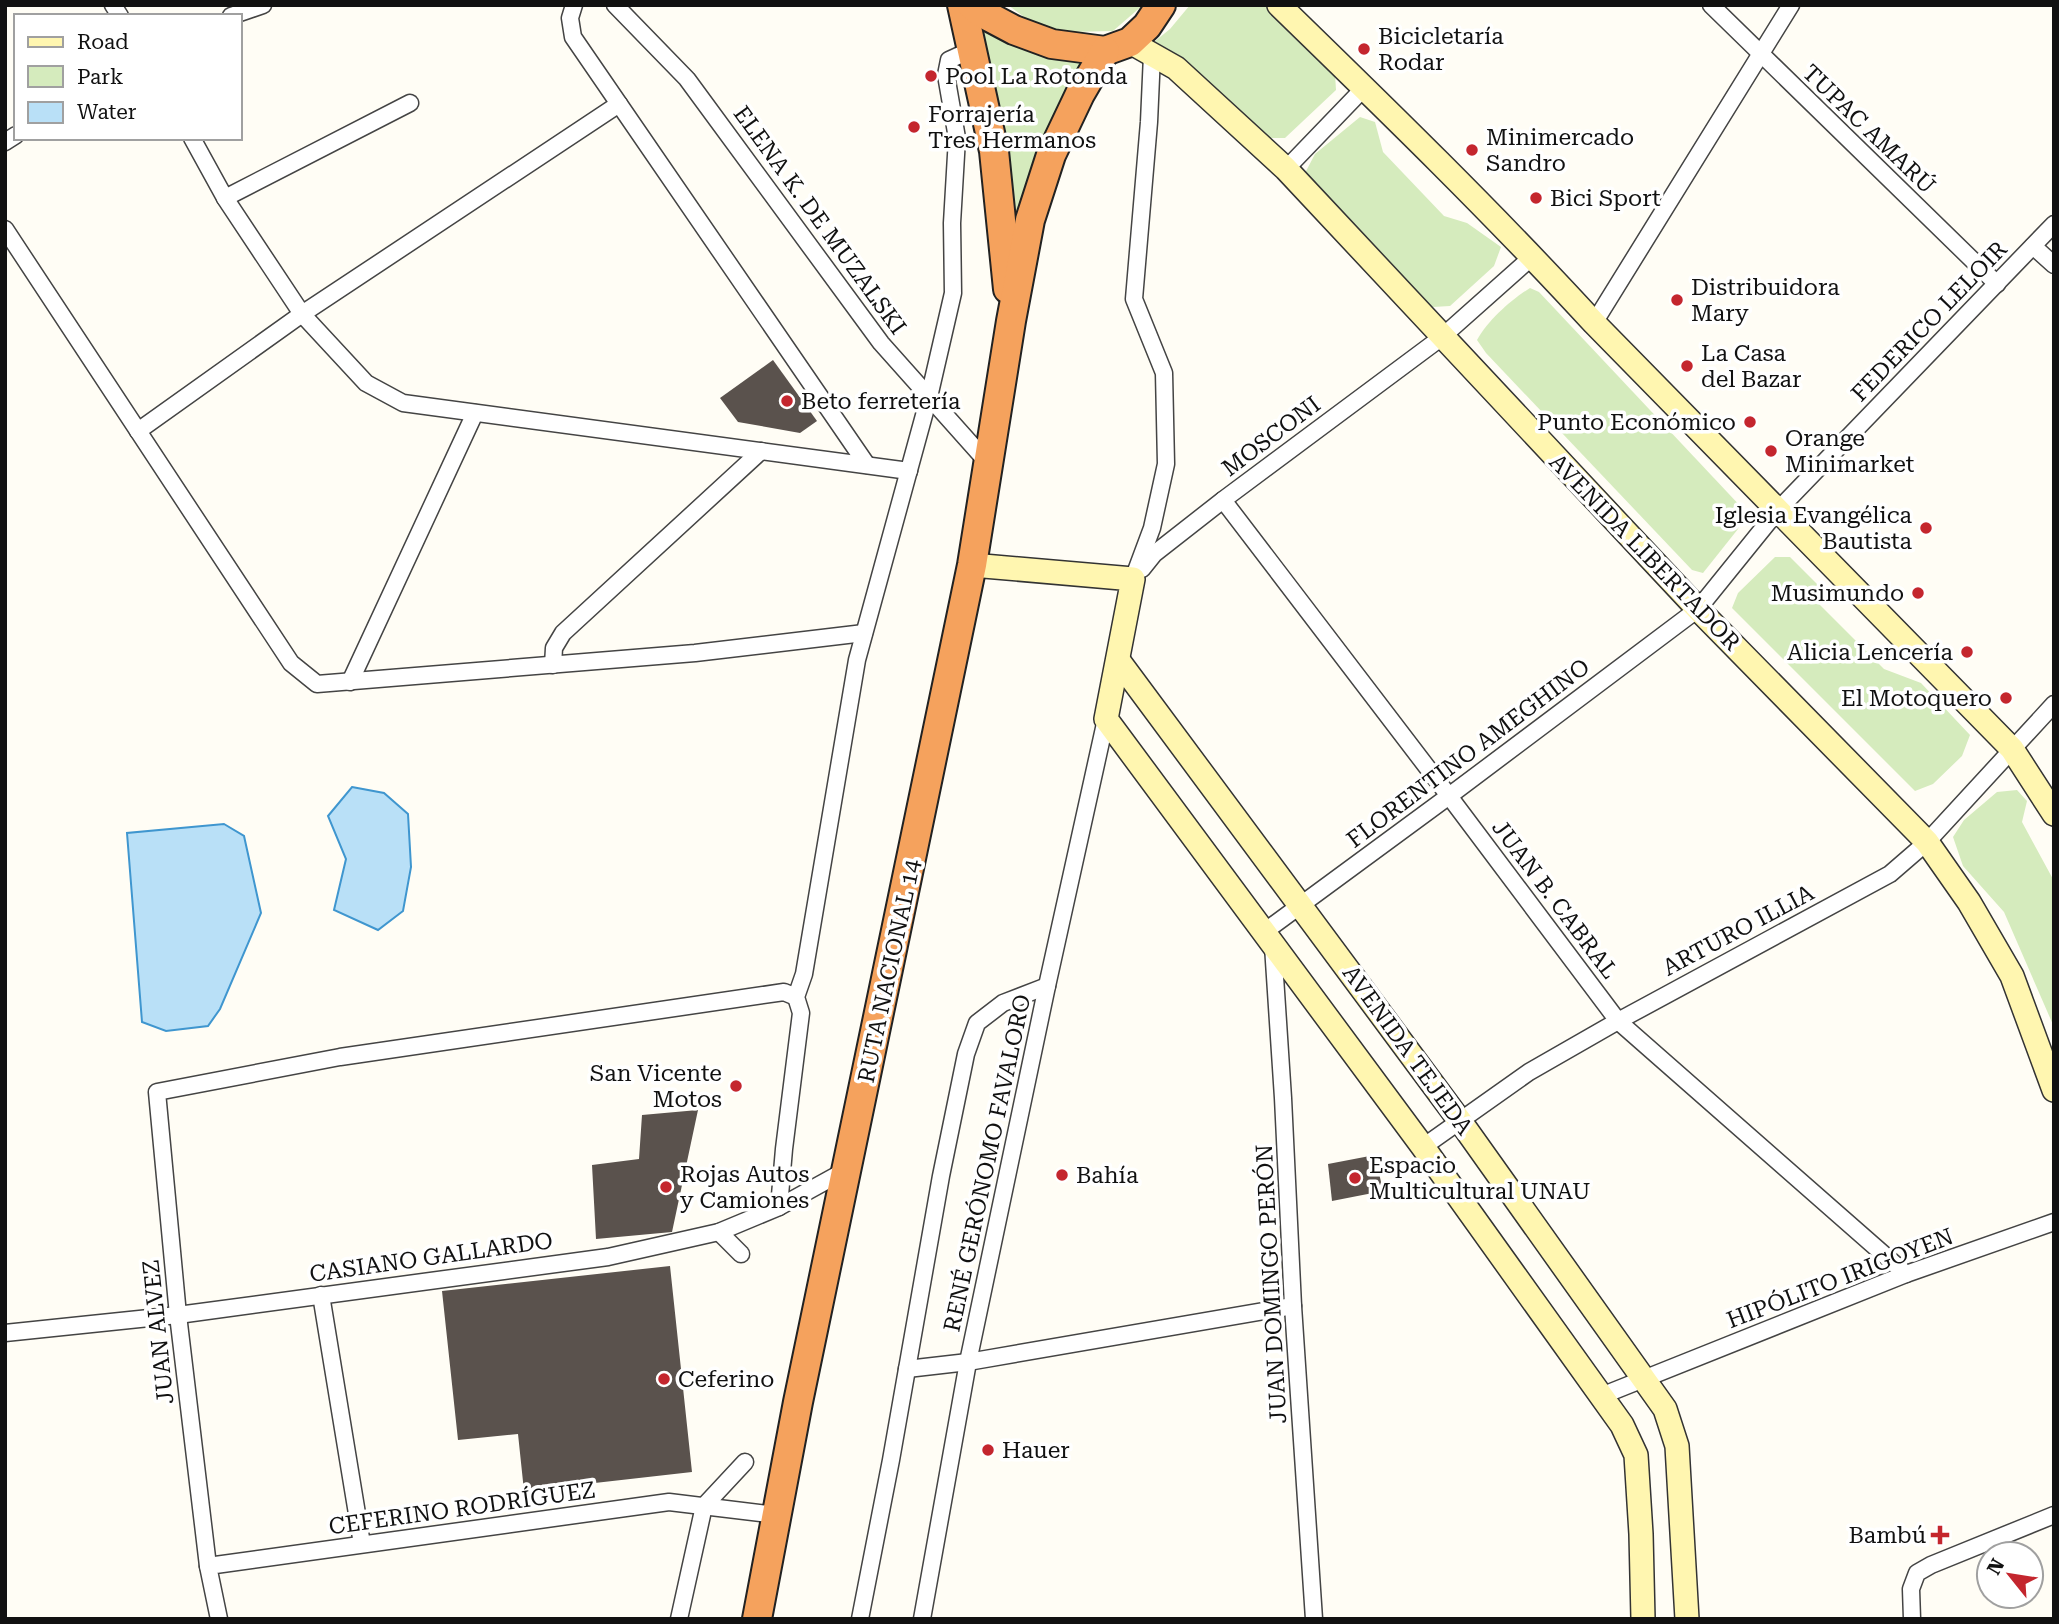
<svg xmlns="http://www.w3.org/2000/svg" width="2059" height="1624" viewBox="0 0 2059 1624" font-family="'Roboto Serif',serif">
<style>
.green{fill:#d5ebbd}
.water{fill:#b9e0f7;stroke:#3f96cf;stroke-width:2}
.building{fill:#5a524d}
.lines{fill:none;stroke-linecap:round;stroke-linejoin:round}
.street-casing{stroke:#444;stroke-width:19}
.secondary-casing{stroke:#333;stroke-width:26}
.highway-casing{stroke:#222;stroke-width:32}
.street{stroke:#fff;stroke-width:16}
.secondary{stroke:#fff6b0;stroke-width:23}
.highway{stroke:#f5a25d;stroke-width:28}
.poi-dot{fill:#c4262e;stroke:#fff;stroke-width:2.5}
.labels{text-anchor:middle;stroke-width:7;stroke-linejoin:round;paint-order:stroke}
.poi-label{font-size:23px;fill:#111;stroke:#fff;text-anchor:start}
.street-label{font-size:23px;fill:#111;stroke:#fff}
</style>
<rect width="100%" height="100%" fill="#fffdf5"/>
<!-- green -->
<g class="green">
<polygon points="1008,5 1143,5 1113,31 1069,32 1035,25"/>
<polygon points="1190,5 1265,5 1335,74 1336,90 1285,138 1270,138 1174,53 1154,42 1170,29"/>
<polygon points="980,25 1088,58 1016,247 995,80"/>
<polygon points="1360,117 1375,122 1383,152 1444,216 1467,223 1501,247 1494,266 1450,306 1433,307 1420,298 1304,175 1315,154"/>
<path d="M1530,288L1539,292L1744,510L1738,529L1703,573L1692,570L1486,353L1477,340C1488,320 1511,300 1530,288Z"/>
<polygon points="1775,557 1790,557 1819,586 1817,602 1884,669 1921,683 1970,735 1962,756 1933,784 1915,791 1732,608 1738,593"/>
<polygon points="2017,790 2027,801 2022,822 2054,881 2054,1027 2004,912 1963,866 1953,837 1964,820 1997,792"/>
</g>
<!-- water -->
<g class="water">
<polygon points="352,787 384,793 408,814 411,867 403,911 378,930 334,910 346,859 328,816"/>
<polygon points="224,824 244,836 261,913 220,1009 208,1026 166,1031 142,1022 127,833"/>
</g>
<!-- building -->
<g class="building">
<polygon points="773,360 817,421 800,433 738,422 720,398"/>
<polygon points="698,1110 672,1232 596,1239 592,1165 639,1159 642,1115"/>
<polygon points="1375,1155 1383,1191 1332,1201 1328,1164"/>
<polygon points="670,1266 692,1472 524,1491 518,1434 458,1440 442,1291"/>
</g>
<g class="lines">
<defs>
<g id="street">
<polyline points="113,5 120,16"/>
<polyline points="574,5 570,18 573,37 867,465"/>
<polyline points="615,5 687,79 881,343 988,463"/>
<polyline points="1711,5 1997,284"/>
<polyline points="231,16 263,5"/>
<polyline points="192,138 225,198 302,314 366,383 403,403 909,471"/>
<polyline points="5,142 16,135"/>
<polyline points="1286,169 1364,88"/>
<polyline points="225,198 410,103"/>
<polyline points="5,229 291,663 317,684 695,653 864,633"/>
<polyline points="2033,246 2054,265"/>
<polyline points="1594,323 1791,5"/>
<polyline points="138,431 302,314 619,104"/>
<polyline points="1223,500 1449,796 1618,1021 1906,1274"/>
<polyline points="1142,569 1154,554 1223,500 1442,337 1533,256"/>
<polyline points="1133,579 1152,528 1166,464 1164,373 1134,299 1149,122 1152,55"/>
<polyline points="553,665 554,648 563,633 761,451"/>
<polyline points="350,682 475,413"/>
<polyline points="1264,932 1449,796 1698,609 1778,510 2054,224"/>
<polyline points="1273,946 1283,1098 1293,1306 1314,1619"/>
<polyline points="1423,1147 1529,1072 1618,1021 1890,874 1927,842 2054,704"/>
<polyline points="779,1207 784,1149 801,1013 796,997 804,974 857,660 929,397 953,293 952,223 957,138 946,75 949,60 971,50"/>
<polyline points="719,1232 741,1254"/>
<polyline points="321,1295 362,1544"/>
<polyline points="5,1333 178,1315 608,1257 719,1232 779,1207 848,1169"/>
<polyline points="907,1369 968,1362 1293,1306"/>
<polyline points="1601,1396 1906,1274 2054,1222"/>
<polyline points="208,1566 178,1315 157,1092 340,1057 784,992 796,997"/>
<polyline points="219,1619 208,1566 669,1502 776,1515"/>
<polyline points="679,1619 704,1506 745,1462"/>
<polyline points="860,1619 891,1460 941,1176 966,1054 977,1023 1003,1003 1047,986"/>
<polyline points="922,1619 968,1362 1047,986 1106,719"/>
<polyline points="1912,1619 1911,1589 1917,1573 1931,1565 2054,1515"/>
</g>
<g id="secondary">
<path d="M1279,5C1386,109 1493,213 1594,323L2012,749L2054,814"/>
<polyline points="1130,42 1176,68 1286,169 1698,609 1927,842 1969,902 2012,976 2054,1090"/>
<polyline points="972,565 1133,579 1106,719 1423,1147 1622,1425 1636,1455 1641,1534 1643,1619"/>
<polyline points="1118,660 1460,1121 1665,1409 1677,1446 1687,1619"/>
</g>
<g id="highway">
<polyline points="962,5 994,151 1008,289"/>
<polyline points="972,5 980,12 1014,30 1052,44 1105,51 1130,42 1147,26 1161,5"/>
<polyline points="757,1619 798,1402 972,565 1011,321 1030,220 1051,155 1080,94 1105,51"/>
</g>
</defs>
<!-- street casing -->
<use href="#street" class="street-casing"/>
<!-- secondary casing -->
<use href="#secondary" class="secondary-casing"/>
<!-- highway casing -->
<use href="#highway" class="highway-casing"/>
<!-- street -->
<use href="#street" class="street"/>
<!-- secondary -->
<use href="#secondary" class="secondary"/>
<!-- highway -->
<use href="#highway" class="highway"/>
</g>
<!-- markers -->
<g class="poi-dot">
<circle cx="1364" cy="49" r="7"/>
<circle cx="931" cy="76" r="7"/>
<circle cx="914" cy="127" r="7"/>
<circle cx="1472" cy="150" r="7"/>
<circle cx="1536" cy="198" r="7"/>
<circle cx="1677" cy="300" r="7"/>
<circle cx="1687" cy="366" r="7"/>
<circle cx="787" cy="401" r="7"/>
<circle cx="1750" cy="422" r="7"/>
<circle cx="1771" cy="451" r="7"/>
<circle cx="1926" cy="528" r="7"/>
<circle cx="1918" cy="593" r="7"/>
<circle cx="1967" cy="652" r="7"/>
<circle cx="2006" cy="698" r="7"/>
<circle cx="736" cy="1086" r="7"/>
<circle cx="1062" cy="1175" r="7"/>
<circle cx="1355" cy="1178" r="7"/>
<circle cx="666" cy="1187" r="7"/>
<circle cx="664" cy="1379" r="7"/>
<circle cx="988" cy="1450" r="7"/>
<path d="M1936.5 1524.5h7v7h7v7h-7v7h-7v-7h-7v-7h7z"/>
</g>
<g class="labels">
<!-- poi labels -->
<g class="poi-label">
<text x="1378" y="44">Bicicletaría<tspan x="1378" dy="26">Rodar</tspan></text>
<text x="945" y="84">Pool La Rotonda</text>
<text x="928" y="122">Forrajería<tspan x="928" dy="26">Tres Hermanos</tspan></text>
<text x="1486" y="145">Minimercado<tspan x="1486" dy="26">Sandro</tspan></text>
<text x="1550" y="206">Bici Sport</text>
<text x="1691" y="295">Distribuidora<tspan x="1691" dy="26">Mary</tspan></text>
<text x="1701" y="361">La Casa<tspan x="1701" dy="26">del Bazar</tspan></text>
<text x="801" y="409">Beto ferretería</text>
<text x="1736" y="430" text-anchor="end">Punto Económico</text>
<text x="1785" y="446">Orange<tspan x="1785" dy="26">Minimarket</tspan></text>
<text x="1912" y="523" text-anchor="end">Iglesia Evangélica<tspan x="1912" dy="26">Bautista</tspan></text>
<text x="1904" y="601" text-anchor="end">Musimundo</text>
<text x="1953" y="660" text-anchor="end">Alicia Lencería</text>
<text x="1992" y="706" text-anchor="end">El Motoquero</text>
<text x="722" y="1081" text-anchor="end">San Vicente<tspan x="722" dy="26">Motos</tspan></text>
<text x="1369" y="1173">Espacio<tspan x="1369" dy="26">Multicultural UNAU</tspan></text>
<text x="680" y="1182">Rojas Autos<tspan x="680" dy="26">y Camiones</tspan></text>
<text x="1076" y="1183">Bahía</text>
<text x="678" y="1387">Ceferino</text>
<text x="1002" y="1458">Hauer</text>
<text x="1926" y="1543" text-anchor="end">Bambú</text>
</g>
<!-- street labels -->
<g class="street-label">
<text transform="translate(1869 129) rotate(44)" y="8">TUPAC AMARÚ</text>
<text transform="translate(820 220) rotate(54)" y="8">ELENA K. DE MUZALSKI</text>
<text transform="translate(1929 321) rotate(-46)" y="8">FEDERICO LELOIR</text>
<text transform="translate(1271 436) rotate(-37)" y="8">MOSCONI</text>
<text transform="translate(1645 552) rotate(46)" y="8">AVENIDA LIBERTADOR</text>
<text transform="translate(1468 753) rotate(-37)" y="8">FLORENTINO AMEGHINO</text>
<text transform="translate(1555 899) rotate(53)" y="8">JUAN B. CABRAL</text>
<text transform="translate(1738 930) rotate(-28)" y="8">ARTURO ILLIA</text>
<text transform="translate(889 971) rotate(-78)" y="8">RUTA NACIONAL 14</text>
<text transform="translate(1408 1050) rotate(54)" y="8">AVENIDA TEJEDA</text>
<text transform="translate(987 1163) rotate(-78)" y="8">RENÉ GERÓNOMO FAVALORO</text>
<text transform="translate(431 1257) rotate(-8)" y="8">CASIANO GALLARDO</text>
<text transform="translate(1840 1278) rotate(-21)" y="8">HIPÓLITO IRIGOYEN</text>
<text transform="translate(1271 1284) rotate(-93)" y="8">JUAN DOMINGO PERÓN</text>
<text transform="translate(158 1332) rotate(-96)" y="8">JUAN ALVEZ</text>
<text transform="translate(462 1508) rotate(-8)" y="8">CEFERINO RODRÍGUEZ</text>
</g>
</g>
<!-- border -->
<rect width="2059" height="1624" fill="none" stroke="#111111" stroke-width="14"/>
<!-- legend -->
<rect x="14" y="14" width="228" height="126" fill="#ffffff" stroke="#a0a0a0" stroke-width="2"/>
<rect x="28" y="37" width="35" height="10" fill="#fff6b0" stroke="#a0a0a0" stroke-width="2"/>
<text x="77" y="49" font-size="21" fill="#111111">Road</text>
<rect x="28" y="66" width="35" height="21" fill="#d5ebbd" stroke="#a0a0a0" stroke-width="2"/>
<text x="77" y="84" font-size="21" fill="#111111">Park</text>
<rect x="28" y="102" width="35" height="21" fill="#b9e0f7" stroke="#a0a0a0" stroke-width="2"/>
<text x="77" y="119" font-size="21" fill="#111111">Water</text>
<!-- north arrow -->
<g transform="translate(2010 1575) rotate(300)"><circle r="33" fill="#ffffff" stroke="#a0a0a0" stroke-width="2"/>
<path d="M0-5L12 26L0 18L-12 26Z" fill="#c4262e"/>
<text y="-10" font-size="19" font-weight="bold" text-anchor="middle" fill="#111111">N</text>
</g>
</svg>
